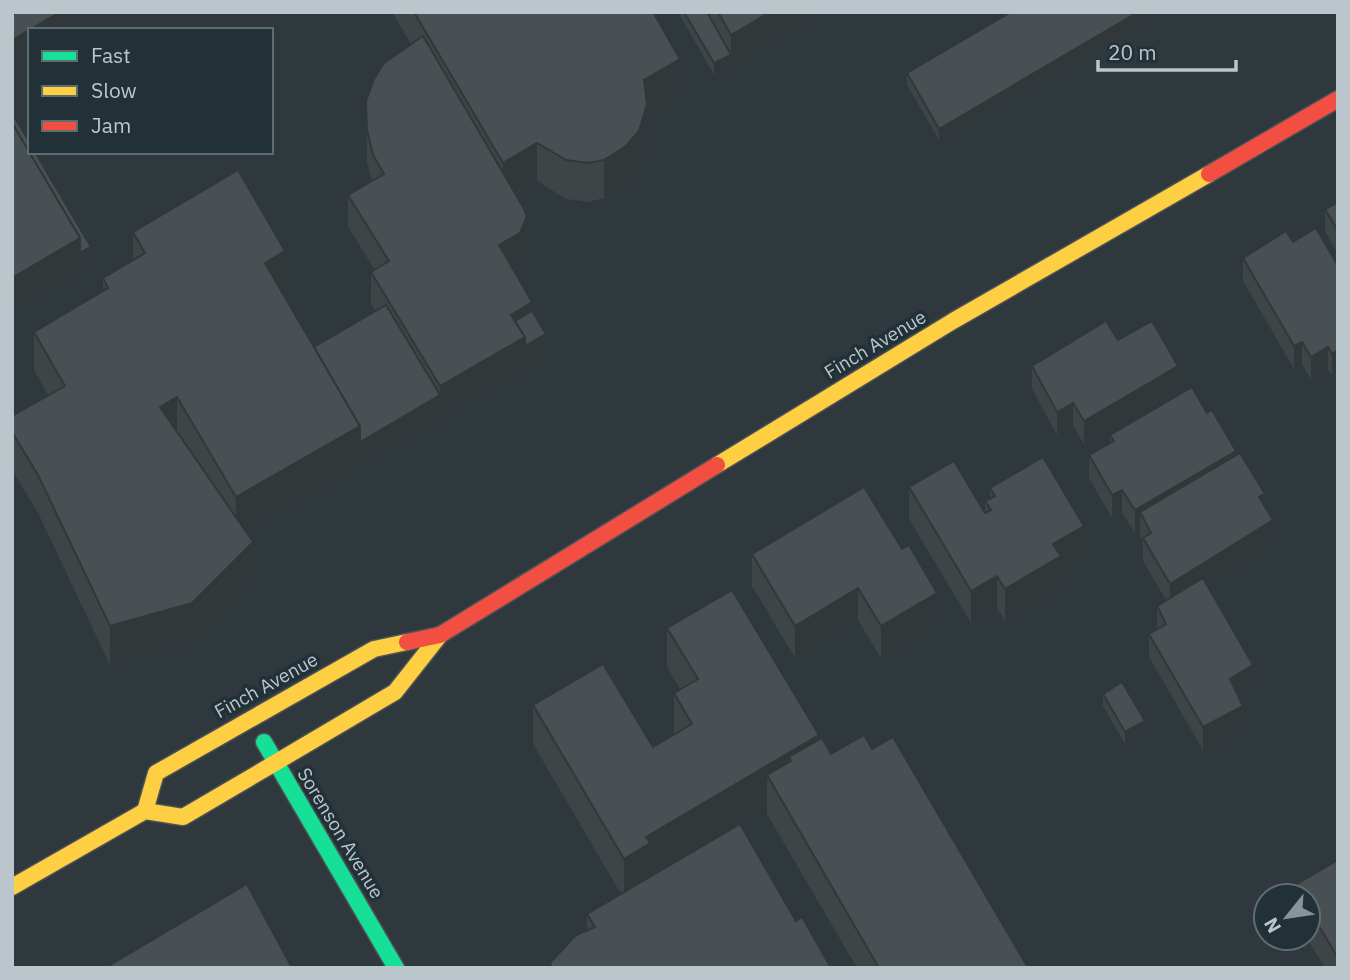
<svg xmlns="http://www.w3.org/2000/svg" width="1350" height="980" viewBox="0 0 1350 980" font-family="'IBM Plex Sans',sans-serif">
<style>
.lines{fill:none;stroke-linecap:round;stroke-linejoin:round}
.fast-casing{stroke:#4d5357;stroke-width:19}
.slow-casing{stroke:#4d5357;stroke-width:19}
.jam-casing{stroke:#4d5357;stroke-width:19}
.fast{stroke:#16e098;stroke-width:16}
.slow{stroke:#ffcf43;stroke-width:16}
.jam{stroke:#f24e42;stroke-width:16}
.wall{fill:#3e4547}
.shaded-wall{fill:#32383a}
.building{fill:#485053;stroke:#32383a;stroke-width:2}
.labels{text-anchor:middle;stroke-width:7;stroke-linejoin:round;paint-order:stroke}
.street-label{font-size:19px;fill:#bac6cc;stroke:#223137}
</style>
<rect width="100%" height="100%" fill="#2f383c"/>
<g class="lines">
<defs>
<polyline id="fast" points="264,742 396,968"/>
<g id="slow">
<polyline points="717,465 953,321 1209,174"/>
<polyline points="145,811 156,773 374,649 407,642"/>
<polyline points="12,887 145,811 183,817 275,763 395,692 440,635"/>
</g>
<g id="jam">
<polyline points="1209,174 1338,99"/>
<polyline points="407,642 440,635 717,465"/>
</g>
</defs>
<!-- fast casing -->
<use href="#fast" class="fast-casing"/>
<!-- slow casing -->
<use href="#slow" class="slow-casing"/>
<!-- jam casing -->
<use href="#jam" class="jam-casing"/>
<!-- fast -->
<use href="#fast" class="fast"/>
<!-- slow -->
<use href="#slow" class="slow"/>
<!-- jam -->
<use href="#jam" class="jam"/>
</g>
<!-- wall -->
<g class="wall">
<polygon points="392,12 653,12 680,97 647,117 647,143 639,170 626,185 604,198 588,202 566,199 537,181 516,194 527,248 520,265 513,269 532,311 546,357 245,531 253,581 192,642 110,665 38,513 12,470 12,416 48,395 34,370 34,332 103,291 103,278 133,261 133,232 285,290 282,292 314,347 375,311 371,304 371,272 375,270 348,227 348,195 372,181 367,162 366,101 411,44"/>
<polygon points="678,12 826,12 731,66 714,75"/>
<polygon points="1011,12 939,140 907,85 907,73"/>
<polygon points="1338,202 1338,254 1325,232 1325,209"/>
<polygon points="1293,242 1338,266 1332,376 1328,369 1311,380 1302,364 1294,369 1243,281 1243,258"/>
<polygon points="1118,340 1178,389 1084,444 1073,426 1057,435 1032,389 1032,366"/>
<polygon points="1207,413 1236,455 1265,507 1273,543 1207,584 1253,688 1239,696 1243,728 1203,750 1149,657 1149,634 1157,629 1157,606 1166,600 1143,561 1143,541 1140,535 1140,530 1135,533 1122,513 1112,518 1089,478 1089,455 1110,443 1110,435"/>
<polygon points="909,487 985,513 985,501 990,498 990,488 1084,557 1061,571 1061,588 1005,621 997,608 971,623 909,519"/>
<polygon points="902,549 937,625 881,658 858,620 795,658 752,586 752,554"/>
<polygon points="667,628 819,740 831,754 872,749 1028,968 857,968 767,814 767,805 650,874 650,877 796,921 831,968 550,968 550,963 587,930 587,914 621,894 533,744 533,705 653,747 675,733 674,732 674,693 680,689 667,667"/>
<polygon points="1103,694 1145,733 1125,744 1103,706"/>
<polygon points="1338,860 1338,968 1325,968 1307,938 1308,896 1295,896 1295,885"/>
</g>
<!-- shaded-wall -->
<g class="shaded-wall">
<polygon points="60,12 80,12 50,30 30,30 30,42 12,52 12,40"/>
<polygon points="770,12 826,12 731,66 714,75 714,63 731,55 731,35"/>
<polygon points="1138,12 1159,12 939,140 939,129"/>
<polygon points="680,59 680,97 647,117 647,143 639,170 626,185 604,198 604,160 644,80"/>
<polygon points="537,143 537,181 503,201 503,163"/>
<polygon points="527,216 527,248 520,265 499,277 499,245"/>
<polygon points="80,238 91,247 91,259 80,265 80,270 12,310 12,278"/>
<polygon points="285,251 285,290 265,302 265,263"/>
<polygon points="532,302 532,334 546,334 546,357 360,465 360,442 440,395 440,386 511,315"/>
<polygon points="1302,342 1302,364 1294,369 1294,346"/>
<polygon points="1328,347 1328,369 1311,380 1311,357"/>
<polygon points="1338,350 1338,373 1332,376 1332,354"/>
<polygon points="1178,366 1178,389 1084,444 1084,421"/>
<polygon points="177,397 177,436 160,407"/>
<polygon points="1073,403 1073,426 1057,435 1057,412"/>
<polygon points="360,426 360,465 236,536 236,497"/>
<polygon points="1236,451 1236,474 1140,512 1140,530 1135,533 1135,510"/>
<polygon points="1122,490 1122,513 1112,518 1112,495"/>
<polygon points="1265,494 1265,517 1259,497"/>
<polygon points="1273,520 1273,543 1170,607 1170,584"/>
<polygon points="1084,526 1084,557 1061,571 1061,588 1005,621 1005,589 1053,544"/>
<polygon points="253,542 253,581 192,642 110,665 110,626"/>
<polygon points="997,576 997,608 971,623 971,591"/>
<polygon points="858,588 858,620 795,658 795,626"/>
<polygon points="937,593 937,625 881,658 881,626"/>
<polygon points="1253,665 1253,688 1230,702 1230,679"/>
<polygon points="1243,706 1243,728 1203,750 1203,727"/>
<polygon points="1145,721 1145,733 1125,744 1125,732"/>
<polygon points="819,735 819,774 791,761 789,757 789,792 767,775 767,805 650,874 650,882 624,898 624,859 646,837"/>
</g>
<!-- building -->
<g class="building">
<polygon points="17,12 60,12 12,40 12,15"/>
<polygon points="414,12 653,12 680,59 644,80 647,104 639,131 626,146 604,160 588,163 566,160 537,143 503,163"/>
<polygon points="684,12 707,12 731,55 714,63"/>
<polygon points="718,12 770,12 731,35"/>
<polygon points="1011,12 1138,12 939,129 907,73"/>
<polygon points="423,36 523,207 527,216 520,233 499,245 532,302 511,315 525,337 440,386 371,272 389,261 348,195 384,174 373,155 367,130 366,101 374,79 384,63"/>
<polygon points="12,113 30,143 30,152 35,152 91,247 80,253 80,238 12,123"/>
<polygon points="12,123 80,238 12,278"/>
<polygon points="238,170 285,251 265,263 360,426 236,497 177,397 160,407 253,542 192,603 110,626 38,475 12,432 12,416 65,386 34,332 108,288 103,278 145,253 133,232"/>
<polygon points="1338,202 1338,231 1325,209"/>
<polygon points="1316,228 1338,266 1338,350 1332,354 1328,347 1311,357 1302,342 1294,346 1243,258 1286,231 1293,242"/>
<polygon points="386,305 440,395 360,442 360,426 314,347"/>
<polygon points="532,311 546,334 525,346 525,337 515,321"/>
<polygon points="1106,321 1118,340 1152,321 1178,366 1084,421 1073,403 1057,412 1032,366"/>
<polygon points="1192,387 1207,413 1212,410 1236,451 1135,510 1122,490 1112,495 1089,455 1114,441 1110,435"/>
<polygon points="1240,453 1265,494 1259,497 1273,520 1170,584 1143,538 1151,533 1140,512"/>
<polygon points="1043,457 1084,526 1053,544 1061,556 1005,589 997,576 971,591 909,487 954,461 985,513 991,510 985,501 995,496 990,488"/>
<polygon points="864,487 902,549 909,545 937,593 881,626 858,588 795,626 752,554"/>
<polygon points="1203,578 1253,665 1230,679 1243,706 1203,727 1149,634 1166,624 1157,606"/>
<polygon points="732,590 819,735 646,837 650,843 624,859 533,705 603,664 653,747 692,724 674,693 698,679 667,628"/>
<polygon points="1122,682 1145,721 1125,732 1103,694"/>
<polygon points="864,735 872,749 893,737 1028,968 879,968 767,775 791,761 789,757 822,738 831,754"/>
<polygon points="740,824 796,921 802,917 831,968 552,968 550,963 576,935 595,927 587,914"/>
<polygon points="1338,860 1338,958 1308,908 1308,896 1301,896 1295,885"/>
<polygon points="247,884 292,968 105,968"/>
</g>
<g class="labels">
<!-- street labels -->
<g class="street-label">
<text transform="translate(875 344) rotate(-31)" y="7">Finch Avenue</text>
<text transform="translate(266 685) rotate(-29)" y="7">Finch Avenue</text>
<text transform="translate(341 833) rotate(59)" y="7">Sorenson Avenue</text>
</g>
</g>
<!-- border -->
<rect width="1350" height="980" fill="none" stroke="#bac6cc" stroke-width="28"/>
<!-- legend -->
<rect x="28" y="28" width="245" height="126" fill="#223137" stroke="#5f6d73" stroke-width="2"/>
<rect x="42" y="51" width="35" height="10" fill="#16e098" stroke="#5f6d73" stroke-width="2"/>
<text x="91" y="63" font-size="21" fill="#bac6cc">Fast</text>
<rect x="42" y="86" width="35" height="10" fill="#ffcf43" stroke="#5f6d73" stroke-width="2"/>
<text x="91" y="98" font-size="21" fill="#bac6cc">Slow</text>
<rect x="42" y="121" width="35" height="10" fill="#f24e42" stroke="#5f6d73" stroke-width="2"/>
<text x="91" y="133" font-size="21" fill="#bac6cc">Jam</text>
<!-- north arrow -->
<g transform="translate(1287 917) rotate(240)"><circle r="33" fill="#223137" stroke="#5f6d73" stroke-width="2"/>
<path d="M0-5L12 26L0 18L-12 26Z" fill="#89949a"/>
<text y="-10" font-size="19" font-weight="bold" text-anchor="middle" fill="#bac6cc">N</text>
</g>
<!-- scale -->
<path d="M1098 60v10h138v-10" fill="none" stroke="#bac6cc" stroke-width="3.5"/>
<text x="1108" y="60" font-size="21" fill="#bac6cc" stroke="#223137" stroke-width="5" paint-order="stroke">20 m</text>
</svg>
